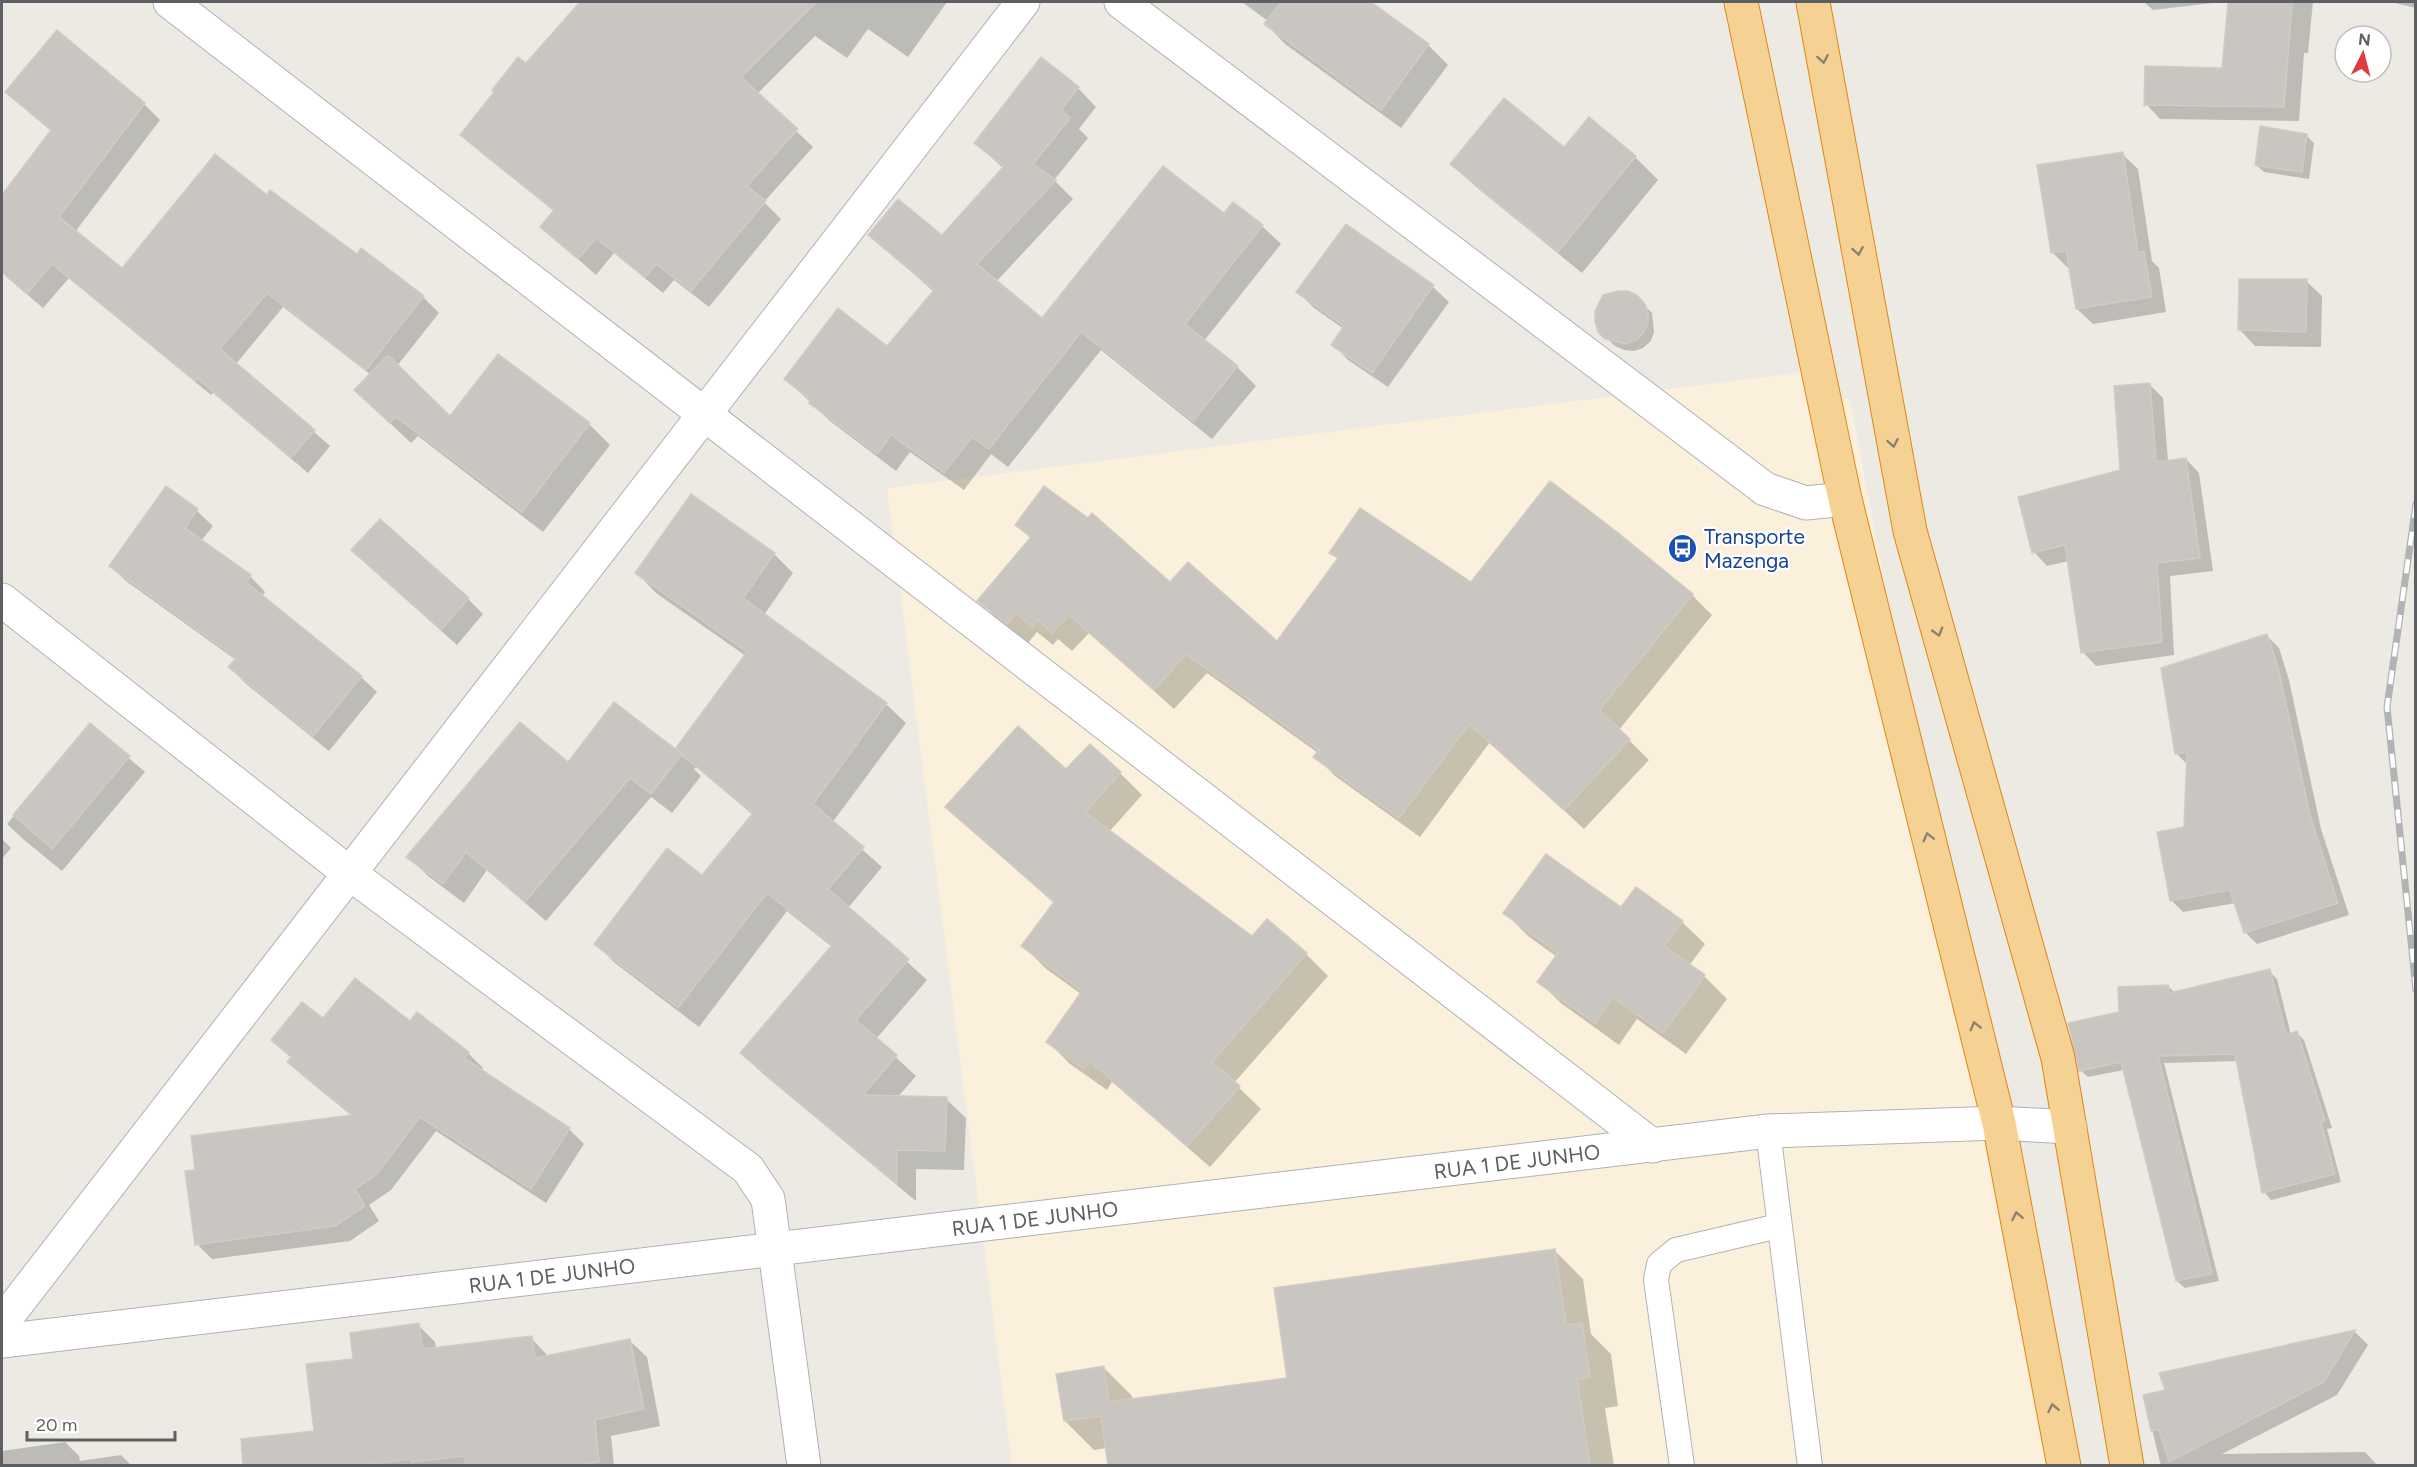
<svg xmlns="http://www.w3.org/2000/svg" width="2417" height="1467" viewBox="0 0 2417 1467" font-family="Figtree,sans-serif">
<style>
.commercial{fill:#fbf0db}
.shadow{fill:#0003}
.building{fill:#c9c5c1;stroke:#d2cbc3;stroke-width:1.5}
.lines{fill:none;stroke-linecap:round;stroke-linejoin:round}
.lane-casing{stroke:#afb2b5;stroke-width:26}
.street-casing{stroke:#afb2b5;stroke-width:35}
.highway-casing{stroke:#e08711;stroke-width:35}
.lane{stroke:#fff;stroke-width:24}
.street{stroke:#fff;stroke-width:33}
.highway{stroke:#f5d194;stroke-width:33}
.rail-casing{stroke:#b2b3b3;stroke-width:7}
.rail{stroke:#fff;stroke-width:4.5;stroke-dasharray:14;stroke-linecap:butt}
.oneway{stroke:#8a8272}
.labels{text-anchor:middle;stroke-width:4.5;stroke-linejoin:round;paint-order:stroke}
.transit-label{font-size:21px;fill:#164399;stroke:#fff;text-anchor:start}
.street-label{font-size:21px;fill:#5c6063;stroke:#fff}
</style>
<rect width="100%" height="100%" fill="#edeae4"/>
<!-- commercial -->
<polygon class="commercial" points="1804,372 1808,400 1850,399 1981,1105 2060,1465 1012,1465 887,488"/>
<!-- shadow -->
<g class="shadow">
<polygon points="582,2 646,2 677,29 701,2 947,2 908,57 868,29 847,58 815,36 757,94 813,147 764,202 781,219 709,307 674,280 663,293 614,253 596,275 542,227 555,212 479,151 462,134"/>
<polygon points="1242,2 1369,2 1428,45 1448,65 1401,128 1285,44 1266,24 1268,21"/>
<polygon points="2144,2 2221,2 2153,10"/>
<polygon points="2230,2 2313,2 2308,53 2304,53 2299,121 2160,119 2146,104 2224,69"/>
<polygon points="2391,2 2416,2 2416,8"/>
<polygon points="1078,88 1096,107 1079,129 1088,138 1054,180 1073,199 996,282 1042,320 1225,215 1262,226 1281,244 1204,341 1237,367 1256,386 1212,439 1101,350 1008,467 991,454 964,490 910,452 896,471 830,421 786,379 888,348 934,292 870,235 943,237 1004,169 976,143"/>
<polygon points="7,92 144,104 160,120 75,232 123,270 267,197 357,256 361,250 423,297 439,313 397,366 450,418 589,424 610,445 543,532 418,436 411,443 377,411 371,375 283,307 236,364 330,446 308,473 213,393 211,395 69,278 43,308 2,273 2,198 52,132"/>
<polygon points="1589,120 1635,157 1658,180 1582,273 1475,186 1452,164 1565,149"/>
<polygon points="2306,135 2314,143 2309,179 2264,172 2256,165"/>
<polygon points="2122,154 2138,169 2152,261 2159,268 2166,312 2093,324 2077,309 2070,268 2068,268 2052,252"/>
<polygon points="1346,226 1433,287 1449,302 1388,387 1348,360 1333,344 1344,329 1314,308 1298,292"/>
<polygon points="2306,281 2322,296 2321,347 2255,346 2240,330"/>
<polygon points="1636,297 1652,313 1654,332 1651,341 1643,348 1634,351 1624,350 1615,346 1599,331"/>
<polygon points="2150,385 2163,398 2168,461 2186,459 2199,473 2213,571 2170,576 2174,655 2096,666 2083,652 2069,561 2047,566 2034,552 2121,471"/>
<polygon points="167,488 197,511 213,526 201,541 250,576 265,592 262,596 361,677 377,692 329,751 245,683 230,667 236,660 126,581 111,566"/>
<polygon points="1017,525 1170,584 1277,643 1339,560 1331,552 1471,584 1616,533 1692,595 1712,615 1619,730 1649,760 1584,829 1490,742 1420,837 1335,776 1315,756 1318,753 1207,673 1174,709 1089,633 1072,651 1058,639 1053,645 1037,632 1028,643 998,620 979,600 1031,539"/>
<polygon points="774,554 793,573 764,615 886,704 906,723 832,823 882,867 848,908 927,980 876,1039 916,1076 897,1098 946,1099 966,1118 964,1170 916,1169 916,1201 762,1073 742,1053 832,947 787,911 699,1027 615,963 596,944 702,877 753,815 696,767 694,769 701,776 672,813 651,797 546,921 487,870 464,903 428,876 408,856 568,764 614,704 683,757 746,656 656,593 637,573"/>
<polygon points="369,566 468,599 483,614 457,645"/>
<polygon points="2267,636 2279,648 2289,680 2321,829 2349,915 2257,944 2245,932 2236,903 2183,912 2171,900 2186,828 2188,765 2177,754"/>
<polygon points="90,725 145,772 62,871 23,839 7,824"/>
<polygon points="1067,771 1120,773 1142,795 1109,832 1252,938 1306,954 1328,976 1234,1083 1261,1109 1210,1167 1112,1082 1107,1090 1070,1064 1048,1042 1081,994 1045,968 1023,945 1055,904 947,807"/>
<polygon points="2,839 11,848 2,859"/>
<polygon points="1622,909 1682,922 1705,944 1689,966 1704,976 1727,999 1686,1054 1637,1019 1619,1045 1562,1004 1539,982 1557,957 1528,936 1505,913"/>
<polygon points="2269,971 2277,979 2291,1035 2297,1033 2304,1040 2332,1128 2327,1129 2341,1182 2271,1200 2264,1192 2238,1061 2164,1063 2219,1281 2185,1288 2177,1281 2124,1070 2088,1077 2080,1070 2121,1013 2168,986 2175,993"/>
<polygon points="417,1014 468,1053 483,1068 481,1071 569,1129 584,1144 546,1203 436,1131 391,1190 369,1205 379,1221 350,1241 212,1259 197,1244 197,1171 352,1116 304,1077 289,1062 292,1059 273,1040 323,1020 410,1023"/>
<polygon points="1554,1250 1583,1279 1591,1334 1611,1354 1618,1406 1605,1408 1614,1466 1110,1466 1107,1448 1094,1450 1065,1421 1103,1367 1132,1396 1133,1400 1288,1379"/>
<polygon points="418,1325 435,1342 436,1349 531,1338 549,1357 630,1341 647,1357 660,1426 611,1436 614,1466 300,1466 316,1432 355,1360"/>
<polygon points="2355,1332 2368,1345 2337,1395 2222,1454 2365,1452 2378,1466 2161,1466 2144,1396 2167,1391 2161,1374"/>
<polygon points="65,1442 79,1456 80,1461 121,1455 132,1466 2,1466 2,1451"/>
</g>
<!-- building -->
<g class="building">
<polygon points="580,2 816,2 741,77 798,129 747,186 766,201 691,291 656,264 645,277 596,238 578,259 540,227 554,210 460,135 494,92 492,90 518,57 526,63"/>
<polygon points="1281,2 1371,2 1429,44 1381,110 1264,24"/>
<polygon points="2228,2 2292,2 2284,107 2144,105 2145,66 2222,68"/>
<polygon points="57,30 145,103 59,217 122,268 215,154 267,195 270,190 357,254 361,248 424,296 366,370 267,293 220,349 315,430 291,458 197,378 195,381 52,264 27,294 2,272 2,195 51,130 5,92"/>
<polygon points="1041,57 1079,87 1061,110 1070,118 1033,164 1056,180 977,264 1042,318 1163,166 1224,213 1233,202 1263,225 1185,324 1238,366 1193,421 1081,332 989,449 972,437 944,473 891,435 877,454 809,403 811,400 784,379 838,308 887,346 934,290 868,235 898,199 942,235 1004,166 974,143"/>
<polygon points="1504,98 1564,147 1589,117 1636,156 1558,252 1450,164"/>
<polygon points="2260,126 2307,134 2302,172 2255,165"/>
<polygon points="2123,152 2138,252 2144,251 2152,297 2076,309 2066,251 2051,253 2037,165"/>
<polygon points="1346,224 1434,285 1372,373 1331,345 1344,326 1296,292"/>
<polygon points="2239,279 2307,279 2306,332 2238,330"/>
<polygon points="1617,291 1628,291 1637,295 1645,304 1648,313 1648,324 1643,333 1636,340 1626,344 1605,339 1598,332 1595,321 1595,311 1603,295"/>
<polygon points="498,354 590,423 522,512 396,417 390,423 354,390 388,355 450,416"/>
<polygon points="2150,383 2156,462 2186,458 2200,558 2157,563 2162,642 2081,653 2065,545 2032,553 2018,497 2120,470 2114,386"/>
<polygon points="1550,481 1617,532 1693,594 1599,710 1630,739 1564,810 1469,724 1399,818 1313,757 1319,750 1186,654 1154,690 1069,615 1052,633 1038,620 1032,627 1016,613 1007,624 977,601 1031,537 1015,525 1044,486 1088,518 1092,513 1170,582 1188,562 1277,641 1338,558 1329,553 1360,508 1471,582"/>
<polygon points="166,486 198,509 185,528 251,575 246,582 362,676 313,736 228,667 236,658 109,566"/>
<polygon points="691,494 775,553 743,598 887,703 813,804 864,847 828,889 909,959 856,1020 897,1055 863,1095 947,1097 945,1151 897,1150 897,1184 740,1053 832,945 767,893 678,1008 594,944 667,848 702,875 753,813 675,749 747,652 635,573"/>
<polygon points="380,519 469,598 441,630 351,550"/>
<polygon points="2267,634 2278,667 2310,815 2338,903 2244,933 2230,890 2170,901 2157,832 2184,827 2187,752 2175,754 2161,668"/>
<polygon points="614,702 682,754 651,794 630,778 525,902 466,852 443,884 406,857 520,722 568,762"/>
<polygon points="90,723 130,756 52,849 13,815"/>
<polygon points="1018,726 1066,769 1090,744 1121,772 1085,812 1252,936 1267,919 1307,953 1212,1062 1240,1086 1187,1146 1090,1061 1084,1069 1046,1042 1082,991 1021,946 1054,902 945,807"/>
<polygon points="1546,854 1621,907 1636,887 1683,921 1664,946 1705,975 1663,1033 1613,997 1595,1023 1537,982 1558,953 1503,913"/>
<polygon points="2270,969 2286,1035 2297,1031 2325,1121 2321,1122 2335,1174 2262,1193 2235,1054 2158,1056 2212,1274 2176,1281 2121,1062 2079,1071 2068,1023 2119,1012 2118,987 2168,985 2169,993"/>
<polygon points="355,978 410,1021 417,1012 469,1052 464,1058 570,1128 531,1189 420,1117 376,1175 355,1189 365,1206 335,1226 195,1245 185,1171 195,1170 191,1136 352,1115 287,1062 291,1057 271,1040 302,1002 323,1018"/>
<polygon points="1555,1249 1566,1325 1582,1323 1590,1377 1577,1379 1590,1466 1108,1466 1101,1416 1064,1421 1056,1374 1104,1366 1109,1402 1287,1378 1274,1288"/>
<polygon points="419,1323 423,1349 532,1336 535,1358 630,1339 644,1409 595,1420 599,1462 569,1466 466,1466 465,1456 411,1462 411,1459 355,1466 243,1466 241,1439 314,1431 306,1364 353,1359 350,1333"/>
<polygon points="2355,1330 2324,1382 2169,1462 2159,1430 2151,1431 2143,1395 2165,1390 2159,1373"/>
</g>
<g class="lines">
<defs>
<g id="lane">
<polyline points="1768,1131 1810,1466"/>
<polyline points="1682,1466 1656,1280 1659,1264 1676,1250 1779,1226"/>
</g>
<g id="street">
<polyline points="170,2 1653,1146"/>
<polyline points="1121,2 1765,489 1806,503 1845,499"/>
<polyline points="2,600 349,873 748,1169 768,1199 804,1466"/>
<polyline points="2,1323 1023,2"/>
<polyline points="2,1341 1768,1131 1999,1123 2070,1127"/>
</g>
<g id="highway">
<polyline points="1741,2 1845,499 1999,1123 2064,1466"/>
<polyline points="1813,2 1910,531 2058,1058 2127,1466"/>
</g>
</defs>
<!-- lane casing -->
<use href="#lane" class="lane-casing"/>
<!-- street casing -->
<use href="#street" class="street-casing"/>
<!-- highway casing -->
<use href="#highway" class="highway-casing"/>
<!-- lane -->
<use href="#lane" class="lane"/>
<!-- street -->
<use href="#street" class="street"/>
<!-- highway -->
<use href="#highway" class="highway"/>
<defs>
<polyline id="rail" points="2416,504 2387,707 2416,990"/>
</defs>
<!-- rail casing -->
<use href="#rail" class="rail-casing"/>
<!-- rail -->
<use href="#rail" class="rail"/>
</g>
<!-- one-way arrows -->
<defs><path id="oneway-chevron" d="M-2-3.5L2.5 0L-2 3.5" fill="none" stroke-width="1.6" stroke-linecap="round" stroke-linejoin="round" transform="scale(1.5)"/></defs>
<g class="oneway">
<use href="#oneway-chevron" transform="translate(1823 59) rotate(80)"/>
<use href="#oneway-chevron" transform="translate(1858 251) rotate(80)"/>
<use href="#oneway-chevron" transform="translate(1893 443) rotate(80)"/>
<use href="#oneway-chevron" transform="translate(1938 632) rotate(74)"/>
<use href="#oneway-chevron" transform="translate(1928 837) rotate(-104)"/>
<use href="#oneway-chevron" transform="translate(1975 1026) rotate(-104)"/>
<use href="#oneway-chevron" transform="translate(2017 1216) rotate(-101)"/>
<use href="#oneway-chevron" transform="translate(2053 1408) rotate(-101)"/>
</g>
<!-- icons -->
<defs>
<symbol id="bus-disc" viewBox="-11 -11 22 22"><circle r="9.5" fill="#1a4fb4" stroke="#fff"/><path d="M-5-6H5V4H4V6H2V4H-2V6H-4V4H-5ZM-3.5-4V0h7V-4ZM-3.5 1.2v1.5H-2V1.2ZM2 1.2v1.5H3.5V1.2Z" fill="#fff"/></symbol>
</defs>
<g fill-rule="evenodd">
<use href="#bus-disc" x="1666" y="532" width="33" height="33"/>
</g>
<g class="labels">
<!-- transit labels -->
<g class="transit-label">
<text x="1704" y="544">Transporte<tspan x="1704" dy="24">Mazenga</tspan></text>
</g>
<!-- street labels -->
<g class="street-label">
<text transform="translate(1517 1162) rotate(-7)" y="7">RUA 1 DE JUNHO</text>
<text transform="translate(1035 1219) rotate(-7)" y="7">RUA 1 DE JUNHO</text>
<text transform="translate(552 1276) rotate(-7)" y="7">RUA 1 DE JUNHO</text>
</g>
</g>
<!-- border -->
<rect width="2417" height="1467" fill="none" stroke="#5c6063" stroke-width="6"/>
<!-- north arrow -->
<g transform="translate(2363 54) rotate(6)"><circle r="28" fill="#ffffff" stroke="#bebfc1" stroke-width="1.5"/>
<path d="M0-4.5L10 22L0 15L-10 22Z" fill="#dc3c42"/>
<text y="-9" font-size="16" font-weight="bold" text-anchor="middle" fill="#5c6063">N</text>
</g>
<!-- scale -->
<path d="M27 1431v9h148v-9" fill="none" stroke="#5c6063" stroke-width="3"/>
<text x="36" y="1431" font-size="18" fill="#5c6063" stroke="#ffffff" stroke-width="4.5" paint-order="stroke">20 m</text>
</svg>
